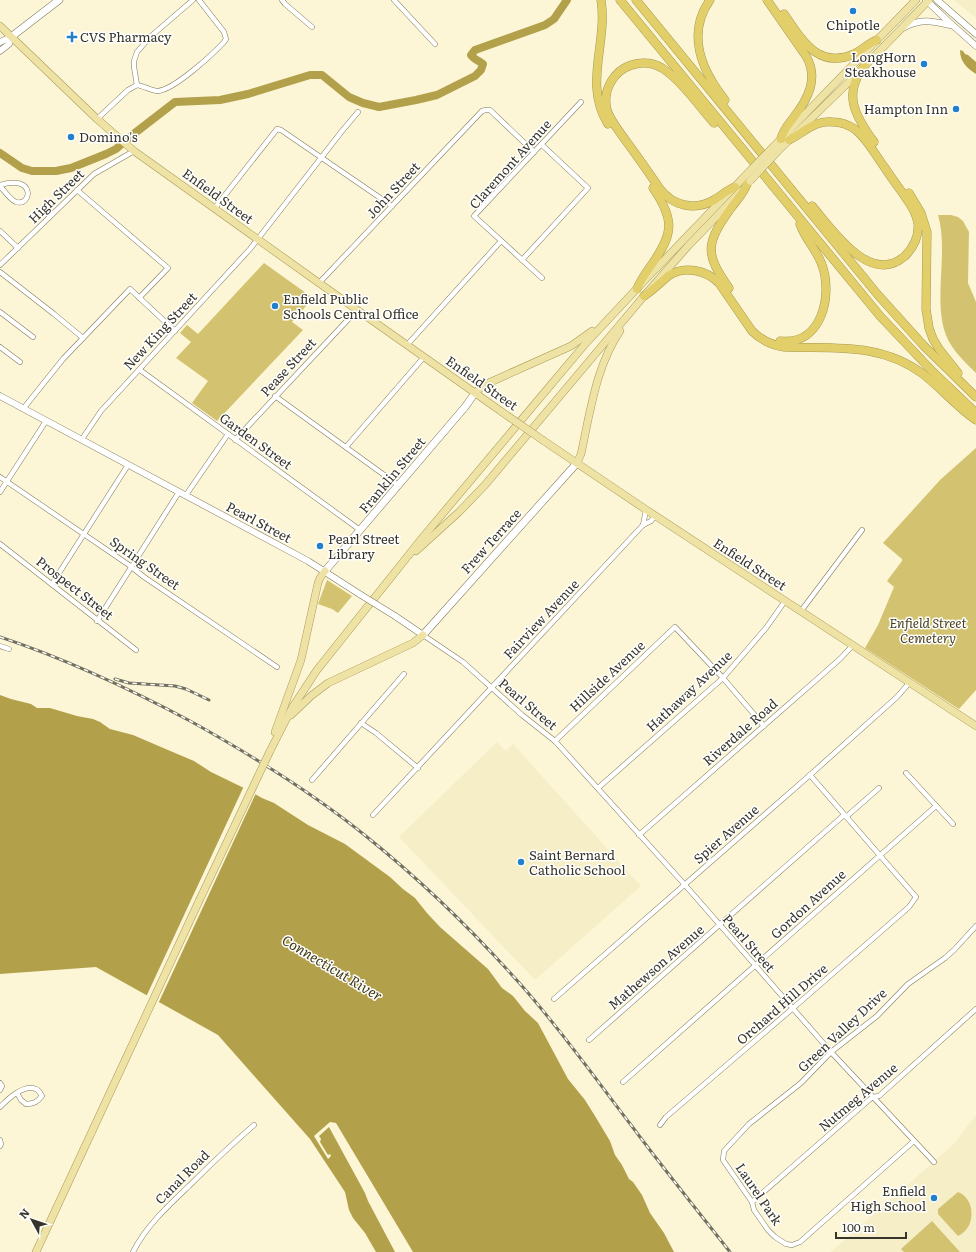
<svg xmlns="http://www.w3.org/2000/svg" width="976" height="1252" viewBox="0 0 976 1252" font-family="Literata,serif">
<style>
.built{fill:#f6eec7}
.green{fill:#d3c370}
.water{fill:#b2a14a}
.pier{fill:#fcf6d7}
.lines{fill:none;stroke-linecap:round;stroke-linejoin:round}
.river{stroke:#b2a14a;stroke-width:8}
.minor-casing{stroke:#7e795d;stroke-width:5.5}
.tertiary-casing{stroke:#7e795d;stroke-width:7}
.secondary-casing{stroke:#7e795d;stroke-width:8}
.primary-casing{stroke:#a79953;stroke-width:8}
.motorway-casing{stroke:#a79953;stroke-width:9}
.minor{stroke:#fff;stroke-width:4.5}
.tertiary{stroke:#fff;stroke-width:6}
.secondary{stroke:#fff;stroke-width:7}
.primary{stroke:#eee2a5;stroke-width:7}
.motorway{stroke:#e3cf69;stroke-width:8}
.rail-casing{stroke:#73705e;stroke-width:3}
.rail{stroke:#fff;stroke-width:1.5;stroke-dasharray:4.5;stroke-linecap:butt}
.tertiary-bridge-casing{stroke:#7e795d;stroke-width:7;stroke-linecap:butt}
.primary-bridge-casing{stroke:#a79953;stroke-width:8;stroke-linecap:butt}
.tertiary-bridge{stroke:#fff;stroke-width:6}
.primary-bridge{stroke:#eee2a5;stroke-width:7}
.poi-dot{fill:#2180cc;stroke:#fff;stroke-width:1.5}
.labels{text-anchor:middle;stroke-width:3;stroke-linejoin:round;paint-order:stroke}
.poi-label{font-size:13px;fill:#373529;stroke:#fff;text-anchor:start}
.street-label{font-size:13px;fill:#373529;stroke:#fff}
.park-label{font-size:13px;font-style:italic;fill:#473f1a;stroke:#fff}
.water-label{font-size:14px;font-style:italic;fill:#413914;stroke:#fff}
</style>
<rect width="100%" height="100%" fill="#fcf6d7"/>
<!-- built -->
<g class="built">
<polygon points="954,0 976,0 976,18"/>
<polygon points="497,742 506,751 513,744 641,886 535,980 399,837"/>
<polygon points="976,1115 976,1252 831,1252 954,1144"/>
</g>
<!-- green -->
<g class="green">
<path d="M938,215H951L958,217L963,221L969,232L968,283L976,302V373C967,364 958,356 951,345C929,311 950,255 938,215Z"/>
<polygon points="264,263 313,298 292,322 303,330 217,421 192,403 208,381 176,358 191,342 180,333 187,325 198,334"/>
<polygon points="976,448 976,690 959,709 865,648 878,625 894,587 887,581 902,561 902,559 883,543 940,480"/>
<polygon points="327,580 352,596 338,613 332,609 318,604"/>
<path d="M958,1192C976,1199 976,1228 958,1236L938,1214V1209Z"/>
<polygon points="932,1221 960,1252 904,1252 901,1249"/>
</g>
<!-- water -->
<g class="water">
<path d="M960,50L963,51L965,54L968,55L976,62V74C967,68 960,62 960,50Z"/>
<polygon points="0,695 11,699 31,704 37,708 50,708 77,716 93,719 100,722 110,729 133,735 168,750 194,761 211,772 248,790 262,798 274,803 308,825 345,844 390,877 403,889 415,898 427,913 440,927 488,969 502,988 513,996 525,1011 538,1023 568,1079 585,1100 595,1116 610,1141 615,1155 622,1165 629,1179 633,1182 642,1195 650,1213 664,1233 674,1252 413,1252 336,1123 330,1122 314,1136 328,1159 331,1156 330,1154 328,1155 320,1142 321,1139 319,1136 329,1127 365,1193 368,1201 395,1252 376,1252 365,1233 353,1218 349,1210 345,1192 310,1139 218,1035 96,967 0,974"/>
</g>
<!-- pier -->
<polygon class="pier" points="244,786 256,793 158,1004 146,997"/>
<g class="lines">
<!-- river -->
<path class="river" d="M0,153L22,168L32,171H56L71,168L106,154L116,149L131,136L175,102L220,100L248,94L310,75H322L349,97L363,103L379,107L416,100L437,95L475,76L481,70L483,64C480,61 473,59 471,55L475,50L545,25L554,19L567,0"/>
<defs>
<g id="minor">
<polyline points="282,0 285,4 312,27"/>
<polyline points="394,0 435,44"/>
<path d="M137,85C143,86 153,91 157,91C173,91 213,54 224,42L226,39L224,32L199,0"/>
<polyline points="137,85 134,67 134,61 137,52 150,37 193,0"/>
<polyline points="97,119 128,90 137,85"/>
<path d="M0,185C36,174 32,207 16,202C9,199 4,190 0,186"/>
<polyline points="77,190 168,268 139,298"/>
<polyline points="214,209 277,129 281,130 392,206"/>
<polyline points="0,231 18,248"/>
<polyline points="522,260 588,188 542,145"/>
<polyline points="0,265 94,174 134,151"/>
<polyline points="0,272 54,314 83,338"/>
<polyline points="542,278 474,216 581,102"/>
<polyline points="319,283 482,111 486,110 490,110 534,152"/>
<polyline points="0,312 33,337"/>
<polyline points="407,345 501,241"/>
<polyline points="0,347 20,362"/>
<polyline points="140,370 360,530"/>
<polyline points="275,396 398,485"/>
<polyline points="23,409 63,359 130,289 175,331"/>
<polyline points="82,439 101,411 250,249 342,131 358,112"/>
<polyline points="235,440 357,310"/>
<polyline points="346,447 424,357"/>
<polyline points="0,477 129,565 144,577 277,667"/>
<polyline points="0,492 46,421"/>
<polyline points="186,495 228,434"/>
<polyline points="643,525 646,510"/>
<polyline points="0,544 136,650"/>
<polyline points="52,584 128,465"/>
<polyline points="801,611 862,530"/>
<polyline points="97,621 179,492"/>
<polyline points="423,635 463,662 522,715 555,741 685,885 831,1052 934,1162"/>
<polyline points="0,646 9,649"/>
<polyline points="361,723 376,733 418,768"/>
<polyline points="555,741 675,627 723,678 764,726"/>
<polyline points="906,773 953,824"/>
<polyline points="312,780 404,674"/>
<polyline points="598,788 723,678 766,628 785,601"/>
<polyline points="373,815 643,525 651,521 655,516"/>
<polyline points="846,817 879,788"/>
<polyline points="639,835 823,674 841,658 853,645"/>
<polyline points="554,999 810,775 897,697 910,682"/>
<polyline points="589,1040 844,815"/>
<polyline points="623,1082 936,806"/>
<polyline points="0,1083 2,1086 0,1090"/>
<path d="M0,1107C8,1099 23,1084 36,1089C39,1090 40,1093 42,1096C37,1102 34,1104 26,1104L21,1100L17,1093"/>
<polyline points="660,1125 666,1117 792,1009 909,907 916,897 810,775"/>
<polyline points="0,1140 1,1144 0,1146"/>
<polyline points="914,1141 800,1242 792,1245 786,1244 775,1237 768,1230 754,1210 752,1202 723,1160 724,1151 749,1124 801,1083 831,1052 877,1016 908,984 945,958 954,950 976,926"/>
<polyline points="752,1202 869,1100 873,1097 879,1096 976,1009"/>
<path d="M133,1252C146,1226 168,1206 189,1186C210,1165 231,1145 254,1125"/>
</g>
<g id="tertiary">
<polyline points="926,0 949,22 976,46"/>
<polyline points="937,0 976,34"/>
<path d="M903,28C920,18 932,21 950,25"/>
<polyline points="0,42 11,37"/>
<polyline points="0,51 9,44 11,37"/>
<polyline points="0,396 308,561 361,595"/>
<polyline points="395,616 423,635"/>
</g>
<g id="secondary">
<polyline points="11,37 59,0"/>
<polyline points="325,571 465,407 475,393"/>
<polyline points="423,635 577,463"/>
</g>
<g id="primary">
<polyline points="0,26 97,119 134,151 319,283 502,412"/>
<polyline points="774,146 916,0"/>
<polyline points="778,151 856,75 929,0"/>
<polyline points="475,393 484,385 571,346 592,331"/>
<polyline points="544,441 645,509 976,726"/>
<path d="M577,463L581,454C590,413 596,366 620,331"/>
<polyline points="416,551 459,512 485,485 644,296 688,246 741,191"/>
<polyline points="291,715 311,696 328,683 413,643 423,635"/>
<polyline points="275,732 301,660 318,583 320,578 325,571"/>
<polyline points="270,751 292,708 317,670 423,537 586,343 644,281 746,175"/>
<polyline points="36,1252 199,901"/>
</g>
<g id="motorway">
<path d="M601,0C608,43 583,84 608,124"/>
<polyline points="620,0 880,316 933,372 976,413"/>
<polyline points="636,0 878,295 924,346 976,397"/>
<path d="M710,0C686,34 702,71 725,100"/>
<path d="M767,0L806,56C819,78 808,99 794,117C789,124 783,130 781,139"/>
<path d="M784,14C801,38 817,70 854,54C862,50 869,43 877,40"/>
<path d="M865,65C842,94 855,116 874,142"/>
<path d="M714,123C700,107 680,79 662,68C646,59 626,63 615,76C607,86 604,98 607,110C611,122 620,132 626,141C638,157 649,173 660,189C673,206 695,211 714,200C721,196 727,190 735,187"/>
<path d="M789,140C805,132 814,120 833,122C841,122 849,125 856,130C868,140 876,156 885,168C894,182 905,195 913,209C915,213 917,218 918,223C919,235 914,247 905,256C870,287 832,229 812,206"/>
<polyline points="909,193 921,213 927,232 926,309 929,328 933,339 939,349 958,373"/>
<path d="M729,288C704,253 706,243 731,208C737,200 743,194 747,184"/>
<path d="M637,289C640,281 645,274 650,267C673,235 676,221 653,188"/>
<path d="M644,296C653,290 660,283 668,276C684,265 706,270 719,283L752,331C761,340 771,345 784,347C833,349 880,342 923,374C941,388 957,407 976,420"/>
<path d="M780,341C822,346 833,295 822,265C817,250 805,239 800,224"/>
</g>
</defs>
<!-- minor casing -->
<use href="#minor" class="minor-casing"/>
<!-- tertiary casing -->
<use href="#tertiary" class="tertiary-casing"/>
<!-- secondary casing -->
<use href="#secondary" class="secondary-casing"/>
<!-- primary casing -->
<use href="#primary" class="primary-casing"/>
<!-- motorway casing -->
<use href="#motorway" class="motorway-casing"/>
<!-- minor -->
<use href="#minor" class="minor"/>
<!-- tertiary -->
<use href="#tertiary" class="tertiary"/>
<!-- secondary -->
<use href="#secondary" class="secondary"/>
<!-- primary -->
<use href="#primary" class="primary"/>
<!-- motorway -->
<use href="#motorway" class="motorway"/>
<defs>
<g id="rail">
<path d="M0,637C66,659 130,689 192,722C253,756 313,793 367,837C423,882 475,933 522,986C561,1030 595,1078 631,1125C663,1168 697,1210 730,1252"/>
<polyline points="115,679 129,683 175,686 186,689 209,700"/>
</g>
</defs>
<!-- rail casing -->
<use href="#rail" class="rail-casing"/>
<!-- rail -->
<use href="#rail" class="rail"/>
<defs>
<polyline id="tertiary-bridge" points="361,595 395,616"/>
<g id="primary-bridge">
<polyline points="746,175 774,146"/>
<polyline points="750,181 778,151"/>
<polyline points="502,412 544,441"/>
<polyline points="199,901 270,751"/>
</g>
</defs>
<!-- tertiary-bridge casing -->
<use href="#tertiary-bridge" class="tertiary-bridge-casing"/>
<!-- primary-bridge casing -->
<use href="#primary-bridge" class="primary-bridge-casing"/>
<!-- tertiary-bridge -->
<use href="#tertiary-bridge" class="tertiary-bridge"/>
<!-- primary-bridge -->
<use href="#primary-bridge" class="primary-bridge"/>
</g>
<!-- markers -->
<g class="poi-dot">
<circle cx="853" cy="11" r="4"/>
<path d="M70 31h4v4h4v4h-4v4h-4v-4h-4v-4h4z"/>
<circle cx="924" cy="64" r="4"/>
<circle cx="956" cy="109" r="4"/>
<circle cx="71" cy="137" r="4"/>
<circle cx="275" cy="306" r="4"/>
<circle cx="320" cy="546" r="4"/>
<circle cx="521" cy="862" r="4"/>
<circle cx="934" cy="1198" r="4"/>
</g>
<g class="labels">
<!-- poi labels -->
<g class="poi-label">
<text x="853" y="30" text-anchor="middle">Chipotle</text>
<text x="80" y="42">CVS Pharmacy</text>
<text x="916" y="62" text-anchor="end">LongHorn<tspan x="916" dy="15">Steakhouse</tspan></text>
<text x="948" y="114" text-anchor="end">Hampton Inn</text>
<text x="79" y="142">Domino's</text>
<text x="283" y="304">Enfield Public<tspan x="283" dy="15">Schools Central Office</tspan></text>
<text x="328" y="544">Pearl Street<tspan x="328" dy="15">Library</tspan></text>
<text x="529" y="860">Saint Bernard<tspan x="529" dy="15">Catholic School</tspan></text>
<text x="926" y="1196" text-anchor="end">Enfield<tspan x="926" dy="15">High School</tspan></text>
</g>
<!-- street labels -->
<g class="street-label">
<text transform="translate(510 164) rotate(-48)" y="5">Claremont Avenue</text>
<text transform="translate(393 190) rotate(-47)" y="5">John Street</text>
<text transform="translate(56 196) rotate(-44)" y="5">High Street</text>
<text transform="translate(218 196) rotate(36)" y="5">Enfield Street</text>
<text transform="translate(160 331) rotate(-47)" y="5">New King Street</text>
<text transform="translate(288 367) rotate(-47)" y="5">Pease Street</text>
<text transform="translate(482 383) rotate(35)" y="5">Enfield Street</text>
<text transform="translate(256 441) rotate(36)" y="5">Garden Street</text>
<text transform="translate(392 475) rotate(-50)" y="5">Franklin Street</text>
<text transform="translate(259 522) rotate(28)" y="5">Pearl Street</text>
<text transform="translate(491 541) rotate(-48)" y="5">Frew Terrace</text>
<text transform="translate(145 563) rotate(35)" y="5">Spring Street</text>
<text transform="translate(750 564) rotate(33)" y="5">Enfield Street</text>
<text transform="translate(75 588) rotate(38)" y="5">Prospect Street</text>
<text transform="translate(541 619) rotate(-47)" y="5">Fairview Avenue</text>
<text transform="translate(607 676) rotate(-43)" y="5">Hillside Avenue</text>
<text transform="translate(689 691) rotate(-43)" y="5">Hathaway Avenue</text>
<text transform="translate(528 704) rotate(40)" y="5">Pearl Street</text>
<text transform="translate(740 732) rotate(-41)" y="5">Riverdale Road</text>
<text transform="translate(726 834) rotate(-41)" y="5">Spier Avenue</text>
<text transform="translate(808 904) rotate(-42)" y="5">Gordon Avenue</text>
<text transform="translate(749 943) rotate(49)" y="5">Pearl Street</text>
<text transform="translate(656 967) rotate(-41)" y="5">Mathewson Avenue</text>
<text transform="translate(782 1004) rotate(-41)" y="5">Orchard Hill Drive</text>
<text transform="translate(842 1030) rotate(-43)" y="5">Green Valley Drive</text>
<text transform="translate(858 1097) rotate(-40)" y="5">Nutmeg Avenue</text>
<text transform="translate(182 1177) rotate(-45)" y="5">Canal Road</text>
<text transform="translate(759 1194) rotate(56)" y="5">Laurel Park</text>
</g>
<!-- park labels -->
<g class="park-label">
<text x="928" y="628">Enfield Street<tspan x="928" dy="15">Cemetery</tspan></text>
</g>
<!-- water labels -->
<g class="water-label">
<text transform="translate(332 968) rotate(31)" y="5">Connecticut River</text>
</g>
</g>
<!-- north arrow -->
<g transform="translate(32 1220) rotate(310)" stroke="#ffffff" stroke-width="3" paint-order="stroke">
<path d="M0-3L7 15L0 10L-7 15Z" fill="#373529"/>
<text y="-6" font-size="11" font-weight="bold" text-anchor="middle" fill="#373529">N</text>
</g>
<!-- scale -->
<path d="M836 1232v6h70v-6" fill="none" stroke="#373529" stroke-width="2"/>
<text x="842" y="1232" font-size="12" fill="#373529" stroke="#ffffff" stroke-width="3" paint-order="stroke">100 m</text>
</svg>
